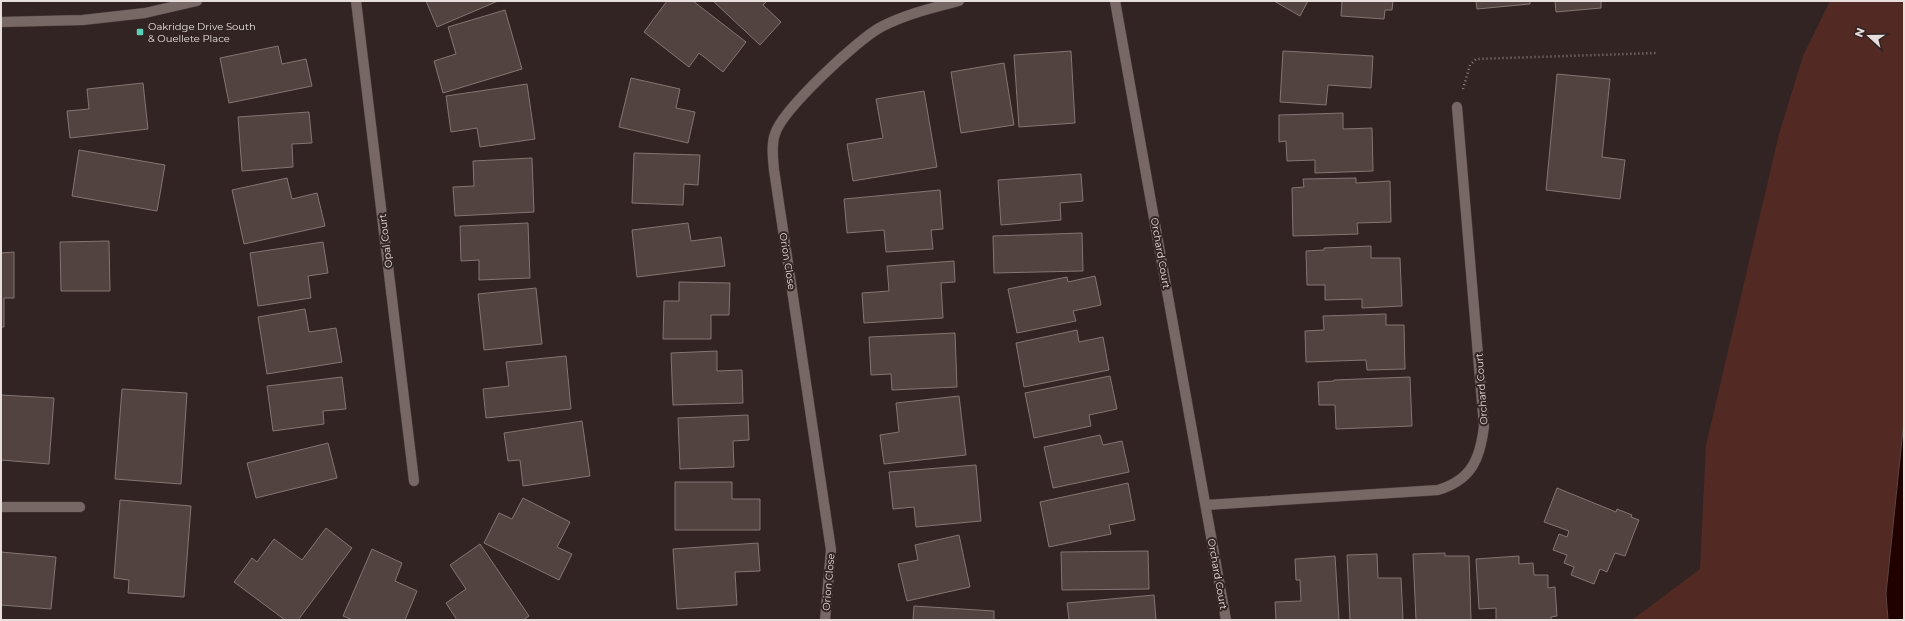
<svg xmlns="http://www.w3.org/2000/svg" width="1905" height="621" viewBox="0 0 1905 621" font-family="Montserrat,sans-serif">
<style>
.green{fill:#522a23}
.water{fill:#200100;stroke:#5c4442}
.building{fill:#524341;stroke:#847572}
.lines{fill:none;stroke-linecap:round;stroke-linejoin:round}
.minor-casing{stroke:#4b3f3d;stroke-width:11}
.path{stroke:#8a7f7d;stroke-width:2.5;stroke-dasharray:1 3;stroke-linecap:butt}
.minor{stroke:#776765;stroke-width:10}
.poi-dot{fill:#5cceba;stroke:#312422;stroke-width:1.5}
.labels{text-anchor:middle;stroke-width:4;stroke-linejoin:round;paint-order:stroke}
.poi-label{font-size:10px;fill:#e8dfdd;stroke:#312422;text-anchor:start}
.street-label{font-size:10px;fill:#e8dfdd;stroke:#312422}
</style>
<rect width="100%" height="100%" fill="#312422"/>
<!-- green -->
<polygon class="green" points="1830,1 1904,1 1904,420 1886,594 1888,620 1632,620 1700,569 1706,445 1779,134 1803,56"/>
<!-- water -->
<polygon class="water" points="1904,420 1904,620 1888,620 1886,594"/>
<!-- building -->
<g class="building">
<polygon points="426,1 498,1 437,27"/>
<polygon points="667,1 693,1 746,42 723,72 699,53 689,67 644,32"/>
<polygon points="713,1 767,1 763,5 781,22 760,45"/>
<polygon points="1274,1 1308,1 1300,16"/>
<polygon points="1342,1 1393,1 1392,10 1385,10 1384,19 1341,16"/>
<polygon points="1476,1 1530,1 1530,4 1477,9"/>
<polygon points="1555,1 1601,1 1601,8 1556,12"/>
<polygon points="505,10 522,69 443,93 434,61 456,54 448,27"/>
<polygon points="278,46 282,64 306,59 312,86 229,103 220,58"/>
<polygon points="1071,51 1075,123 1019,127 1014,55"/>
<polygon points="1283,51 1373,56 1371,88 1328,85 1326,105 1280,102"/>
<polygon points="1004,63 1014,125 961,133 951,72"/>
<polygon points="1557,74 1610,79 1602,157 1625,160 1620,199 1546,190"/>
<polygon points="631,78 680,89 676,108 695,112 688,143 619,127"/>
<polygon points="143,83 148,129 70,138 67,111 89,109 87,89"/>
<polygon points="527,84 535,139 480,147 477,128 451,132 446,96"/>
<polygon points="924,91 937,167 853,181 847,144 883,138 876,99"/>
<polygon points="309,112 312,143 292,144 293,167 242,171 238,117"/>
<polygon points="1343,113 1343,129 1372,128 1373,171 1315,173 1315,160 1287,161 1286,141 1279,142 1279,115"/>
<polygon points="79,150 165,165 157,211 72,196"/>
<polygon points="634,153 700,155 698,185 684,184 683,205 632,203"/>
<polygon points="532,158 534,212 455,216 453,187 474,186 473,161"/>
<polygon points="1081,174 1083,201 1060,203 1061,220 1001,225 998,180"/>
<polygon points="287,178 292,199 317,193 325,226 244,244 232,190"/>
<polygon points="1356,178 1356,183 1390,181 1391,222 1357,223 1358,234 1293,236 1292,188 1304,187 1303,179"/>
<polygon points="940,190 943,229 931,230 933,249 886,252 884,230 847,233 844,199"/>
<polygon points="528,223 530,278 479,280 479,260 461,261 460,226"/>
<polygon points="688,223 691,241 721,237 725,266 637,277 632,230"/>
<polygon points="1082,233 1083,271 994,273 993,236"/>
<polygon points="109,241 110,291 61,291 60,242"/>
<polygon points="323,242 328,273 308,276 311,298 258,306 250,253"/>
<polygon points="1371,246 1371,258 1400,258 1402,306 1362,308 1362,299 1325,300 1325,285 1307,285 1306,251 1324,250 1324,248"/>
<polygon points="14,252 14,298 4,298 4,327 1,327 1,253"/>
<polygon points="954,261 955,282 941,283 943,318 864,323 862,293 889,291 887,266"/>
<polygon points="1095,276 1101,305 1073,311 1076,321 1017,333 1008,289 1067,277 1068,282"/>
<polygon points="679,282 730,283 729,315 711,315 711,339 663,339 664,301 679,301"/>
<polygon points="536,288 542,344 484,350 478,294"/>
<polygon points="305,309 309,332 336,328 342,362 267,374 258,317"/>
<polygon points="1386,314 1386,325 1404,325 1405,369 1367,370 1366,360 1306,362 1305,331 1324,330 1323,316"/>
<polygon points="1077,330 1079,342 1103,337 1109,370 1024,387 1016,343"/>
<polygon points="955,333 957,387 892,390 891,374 871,375 869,337"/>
<polygon points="717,351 717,371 742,370 743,403 673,405 671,353"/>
<polygon points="566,356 571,409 486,418 483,389 509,386 506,362"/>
<polygon points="1110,376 1117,409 1089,415 1091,426 1034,438 1025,393"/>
<polygon points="342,377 346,409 323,411 324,424 273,431 267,386"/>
<polygon points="1410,377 1412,426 1336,429 1335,405 1319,405 1318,382 1334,381 1334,380"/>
<polygon points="122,389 187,393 181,484 115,479"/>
<polygon points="1,395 54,398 49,464 1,460"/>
<polygon points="959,396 966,455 884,464 880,435 899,432 896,403"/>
<polygon points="748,415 749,440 733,441 734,467 680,469 678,418"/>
<polygon points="582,421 590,476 523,486 520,460 508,461 504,433"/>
<polygon points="1100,435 1103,445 1122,441 1129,472 1053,488 1044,447"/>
<polygon points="328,443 337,478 256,498 247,463"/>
<polygon points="976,465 981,521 916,527 914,507 893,509 889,472"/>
<polygon points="675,482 732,482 732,499 760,499 760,530 675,530"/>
<polygon points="1128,483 1135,520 1109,525 1111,534 1049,547 1040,502"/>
<polygon points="1557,488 1616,512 1617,509 1632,515 1631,517 1639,520 1625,556 1615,553 1607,572 1600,569 1594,584 1571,575 1574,567 1564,563 1567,555 1553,550 1559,534 1567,537 1569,531 1544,522"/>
<polygon points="523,498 570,522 557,547 572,554 559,580 484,543 499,513 512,519"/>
<polygon points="120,500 191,506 184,597 128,593 129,580 114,578"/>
<polygon points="326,528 352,548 298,620 285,620 234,582 252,558 257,562 274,539 302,560"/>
<polygon points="959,535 970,587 907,601 898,564 918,560 915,545"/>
<polygon points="758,543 760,571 735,572 737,605 677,609 673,549"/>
<polygon points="480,544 529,616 523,620 457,620 446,603 466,589 450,565"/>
<polygon points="372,549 402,563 395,581 417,591 405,620 353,620 343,616"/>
<polygon points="1148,551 1149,589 1062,590 1061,552"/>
<polygon points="1,552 56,557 51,609 1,605"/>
<polygon points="1445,553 1445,556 1469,556 1471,620 1416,620 1413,554"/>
<polygon points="1377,554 1378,578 1401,578 1403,620 1350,620 1347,555"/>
<polygon points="1335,556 1339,620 1276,620 1275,602 1301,601 1300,580 1296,580 1295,559"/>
<polygon points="1519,556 1519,564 1533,563 1534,575 1548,575 1548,588 1555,587 1557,616 1551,617 1551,620 1496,620 1496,608 1479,609 1476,559"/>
<polygon points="1154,595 1156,620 1069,620 1067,603"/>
<polygon points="914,606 994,611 994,620 913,620"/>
</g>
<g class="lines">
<defs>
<g id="minor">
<polyline points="356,1 414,481"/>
<polyline points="1115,1 1226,620"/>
<polyline points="1,22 83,20 145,13 197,1"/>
<path d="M1206,505L1438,490C1471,480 1480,460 1484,426L1457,107"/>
<polyline points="1,507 80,507"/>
<path d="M825,620L831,550L774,170C773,158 771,145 775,134C782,110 858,39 881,27C906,14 932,8 959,1"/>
</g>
</defs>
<!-- minor casing -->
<use href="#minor" class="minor-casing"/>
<!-- path -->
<polyline class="path" points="1463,89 1470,65 1476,59 1657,53"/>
<!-- minor -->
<use href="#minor" class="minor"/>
</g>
<!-- markers -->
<rect class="poi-dot" x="136" y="28" width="8" height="8" rx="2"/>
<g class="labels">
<!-- poi labels -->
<g class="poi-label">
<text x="148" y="30">Oakridge Drive South<tspan x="148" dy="12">&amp; Ouellete Place</tspan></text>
</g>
<!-- street labels -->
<g class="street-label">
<text transform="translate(385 241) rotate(-97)" y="4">Opal Court</text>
<text transform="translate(1161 253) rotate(80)" y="4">Orchard Court</text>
<text transform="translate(788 261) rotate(81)" y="4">Orion Close</text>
<text transform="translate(1481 389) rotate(-94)" y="4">Orchard Court</text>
<text transform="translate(1218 574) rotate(80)" y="4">Orchard Court</text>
<text transform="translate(828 582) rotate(-85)" y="4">Orion Close</text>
</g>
</g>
<!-- border -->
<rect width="1905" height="621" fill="none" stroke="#e8dfdd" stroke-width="4"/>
<!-- north arrow -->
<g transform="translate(1869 36) rotate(291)" stroke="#312422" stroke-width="3" paint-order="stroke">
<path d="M0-3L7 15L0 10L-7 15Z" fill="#e8dfdd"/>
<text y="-6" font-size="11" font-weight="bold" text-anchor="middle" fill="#e8dfdd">N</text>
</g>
</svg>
